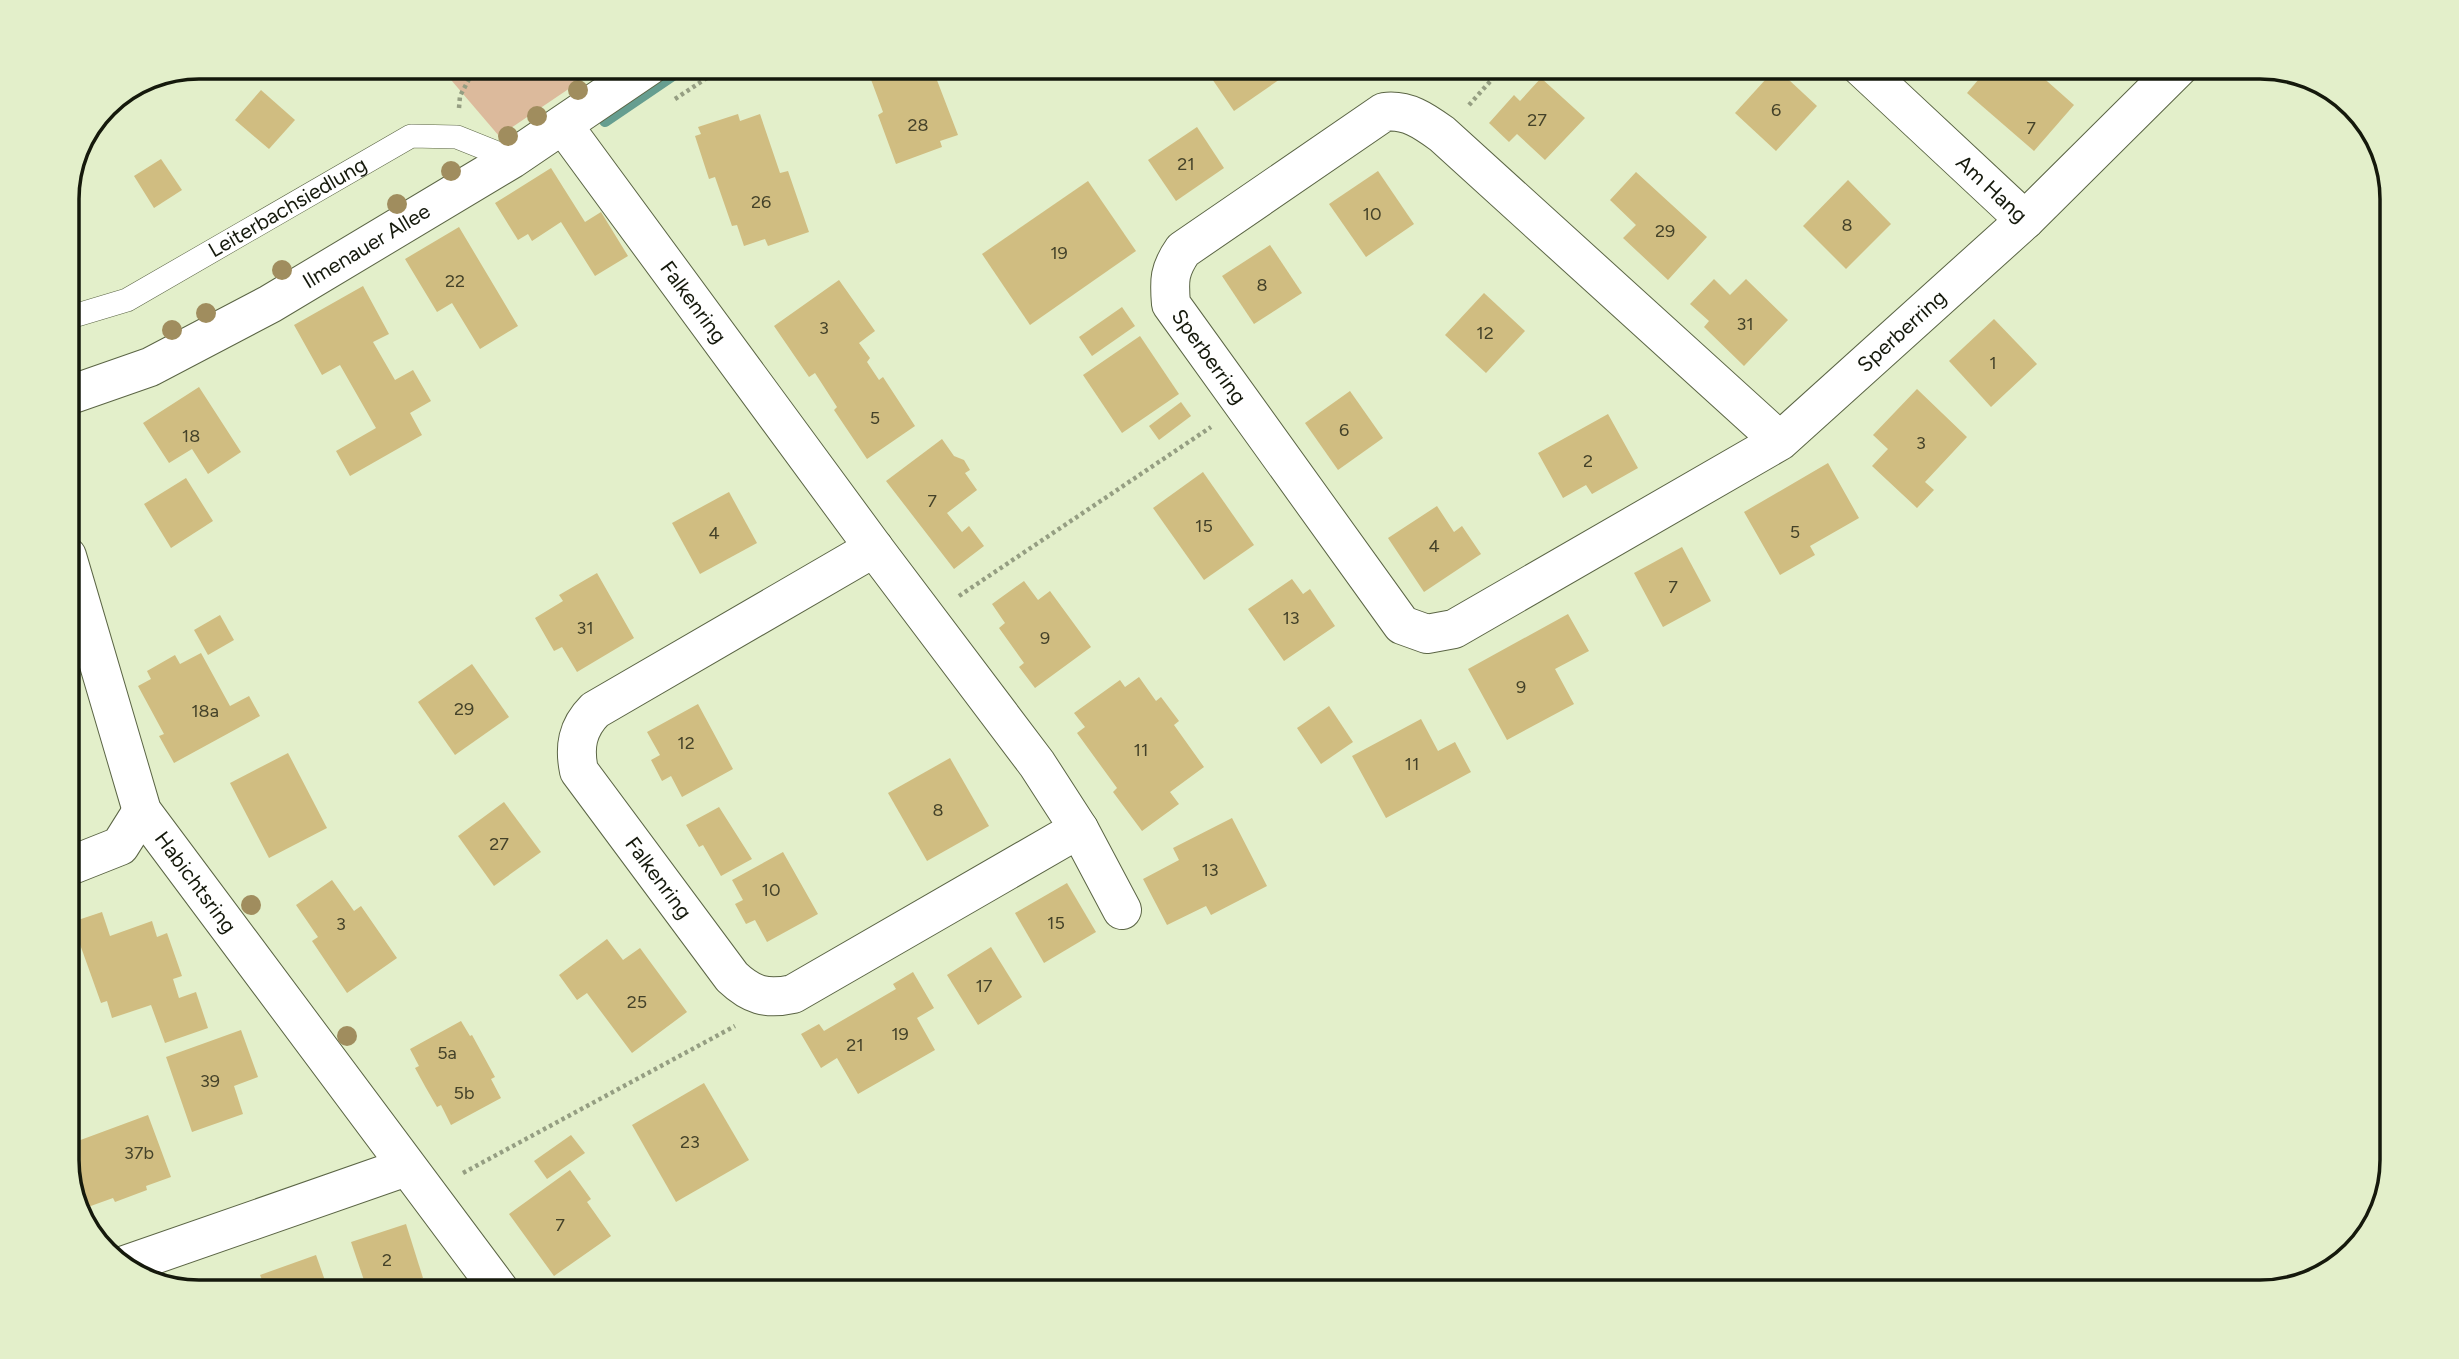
<svg xmlns="http://www.w3.org/2000/svg" width="2459" height="1359" viewBox="0 0 2459 1359" font-family="Figtree,sans-serif">
<style>
.green{fill:#dcba9c}
.lines{fill:none;stroke-linecap:round;stroke-linejoin:round}
.stream{stroke:#669e90;stroke-width:12}
.building{fill:#d0bd81}
.service-casing{stroke:#5b6545;stroke-width:24}
.minor-casing{stroke:#5b6545;stroke-width:40}
.tertiary-casing{stroke:#5b6545;stroke-width:40}
.path{stroke:#959e82;stroke-width:4.5;stroke-dasharray:3.5 3.5;stroke-linecap:butt}
.service{stroke:#fff;stroke-width:23}
.minor{stroke:#fff;stroke-width:38}
.tertiary{stroke:#fff;stroke-width:38}
.tree{fill:#a08d5e}
.labels{text-anchor:middle;stroke-width:5;stroke-linejoin:round;paint-order:stroke}
.number-label{font-size:18px;fill:#444229}
.street-label{font-size:21px;fill:#15190c;stroke:#e3efca}
.rim{fill:none;stroke:#15190c;stroke-width:3.5}
</style>
<rect width="100%" height="100%" fill="#e3efca"/>
<!-- green -->
<polygon class="green" points="440,67 601,67 499,136"/>
<g class="lines">
<!-- stream -->
<polyline class="stream" points="605,121 686,66"/>
</g>
<!-- building -->
<g class="building">
<polygon points="866,66 947,66 948,70 935,75 958,135 940,141 942,147 896,164 878,115 883,112"/>
<polygon points="1211,66 1299,66 1234,111 1206,70"/>
<polygon points="1395,66 1425,66 1404,80"/>
<polygon points="1990,66 2030,66 2074,105 2034,151 1967,93"/>
<polygon points="1776,68 1817,106 1776,151 1735,113"/>
<polygon points="154,75 138,94 131,88 149,76"/>
<polygon points="1541,78 1585,118 1545,160 1517,134 1509,142 1489,123 1514,95 1520,101"/>
<polygon points="261,90 295,120 269,149 235,120"/>
<polygon points="738,114 740,121 760,114 780,173 788,171 809,232 768,246 765,239 744,246 737,225 732,226 715,177 709,179 695,136 701,134 698,127"/>
<polygon points="1197,127 1224,168 1176,201 1148,160"/>
<polygon points="161,159 182,190 154,208 134,176"/>
<polygon points="551,168 585,222 601,212 628,256 595,276 561,222 532,241 528,234 518,240 495,203"/>
<polygon points="1378,171 1414,224 1366,257 1329,204"/>
<polygon points="1636,172 1707,237 1668,280 1623,238 1636,225 1610,200"/>
<polygon points="1848,180 1891,224 1846,269 1803,226"/>
<polygon points="1088,181 1136,251 1030,325 982,254"/>
<polygon points="459,227 518,326 480,349 452,303 437,312 405,259"/>
<polygon points="1270,245 1302,293 1254,324 1222,276"/>
<polygon points="1714,279 1730,295 1746,279 1788,320 1744,366 1704,327 1709,321 1690,304"/>
<polygon points="839,280 875,331 859,343 870,358 867,362 879,380 883,377 915,426 867,459 834,410 837,407 815,373 809,377 774,326"/>
<polygon points="363,286 389,334 373,342 395,380 413,370 431,401 410,413 422,435 350,476 336,451 376,428 340,365 322,375 294,325"/>
<polygon points="1484,293 1525,331 1486,373 1445,335"/>
<polygon points="1122,307 1135,326 1092,356 1079,337"/>
<polygon points="1994,319 2037,364 1991,407 1949,361"/>
<polygon points="1140,336 1179,394 1122,433 1083,375"/>
<polygon points="199,387 241,452 208,474 192,449 169,463 143,423"/>
<polygon points="1917,389 1967,437 1925,482 1934,490 1917,508 1872,466 1888,449 1873,435"/>
<polygon points="1350,391 1383,438 1338,470 1305,423"/>
<polygon points="1181,402 1191,416 1159,440 1149,426"/>
<polygon points="1608,414 1638,468 1592,494 1586,485 1563,498 1538,453"/>
<polygon points="942,439 954,456 964,460 970,470 965,473 977,490 947,513 962,532 969,526 984,546 954,569 886,481"/>
<polygon points="1828,463 1859,518 1810,546 1815,555 1780,575 1744,512"/>
<polygon points="1203,472 1254,545 1204,580 1153,508"/>
<polygon points="186,478 213,521 171,548 144,504"/>
<polygon points="729,492 757,543 700,574 672,523"/>
<polygon points="1437,506 1454,532 1462,526 1481,554 1424,592 1388,538"/>
<polygon points="1682,547 1711,601 1663,627 1634,573"/>
<polygon points="597,573 634,638 577,672 562,647 554,651 535,618 563,601 559,595"/>
<polygon points="1292,579 1303,594 1310,589 1335,626 1284,661 1248,609"/>
<polygon points="1024,581 1038,600 1050,591 1091,647 1035,688 1019,667 1024,663 999,628 1005,623 992,604"/>
<polygon points="1568,614 1589,651 1555,669 1574,704 1507,740 1468,669"/>
<polygon points="220,615 234,640 208,655 194,630"/>
<polygon points="201,653 230,706 249,696 260,716 174,763 159,736 164,734 138,686 151,679 147,671 175,655 180,664"/>
<polygon points="472,664 509,717 455,755 418,702"/>
<polygon points="1139,677 1156,701 1161,697 1179,721 1174,725 1204,767 1170,792 1179,804 1142,831 1113,792 1117,788 1077,733 1085,727 1074,713 1120,680 1125,687"/>
<polygon points="698,704 733,769 682,797 671,776 662,781 651,760 660,755 647,732"/>
<polygon points="1329,706 1353,742 1321,764 1297,728"/>
<polygon points="1421,719 1438,751 1455,742 1471,772 1386,818 1352,756"/>
<polygon points="288,753 327,828 269,858 230,783"/>
<polygon points="950,758 989,826 927,861 888,793"/>
<polygon points="504,802 541,852 494,886 458,836"/>
<polygon points="719,807 752,859 721,876 703,845 699,847 686,825"/>
<polygon points="1232,818 1267,886 1211,915 1206,906 1167,925 1143,879 1179,860 1173,848"/>
<polygon points="783,852 818,914 767,942 755,920 746,924 735,904 743,900 732,880"/>
<polygon points="332,880 354,911 361,906 397,958 347,993 312,941 318,937 296,905"/>
<polygon points="1067,883 1096,932 1044,963 1015,913"/>
<polygon points="102,912 110,936 152,921 157,937 167,933 182,976 173,979 179,998 196,992 208,1028 165,1043 151,1005 112,1018 107,1001 101,1003 72,922"/>
<polygon points="607,939 623,960 640,948 687,1012 632,1053 587,993 577,1000 559,975"/>
<polygon points="991,947 1022,997 978,1025 947,975"/>
<polygon points="913,972 934,1008 917,1018 935,1050 858,1094 837,1058 821,1068 801,1034 819,1024 824,1031 896,989 893,984"/>
<polygon points="461,1021 470,1036 472,1035 495,1077 491,1079 501,1098 451,1125 441,1105 437,1107 426,1088 415,1068 419,1066 410,1049"/>
<polygon points="241,1030 258,1077 234,1086 243,1114 192,1132 166,1057"/>
<polygon points="704,1083 749,1160 676,1202 632,1125"/>
<polygon points="148,1115 171,1177 146,1186 147,1190 115,1202 113,1198 88,1207 67,1145"/>
<polygon points="571,1135 585,1153 547,1179 534,1161"/>
<polygon points="570,1170 591,1199 587,1202 611,1236 554,1276 509,1214"/>
<polygon points="406,1224 423,1278 380,1292 368,1292 351,1242"/>
<polygon points="316,1255 329,1292 267,1292 260,1275"/>
</g>
<g class="lines">
<defs>
<g id="service">
<path id="s1" d="M67,318L127,300L411,136L457,137L512,159"/>
</g>
<g id="minor">
<path id="s2" d="M1860,66L2025,220"/>
<path id="s3" d="M563,125L874,548L1037,764L1079,829L1122,910"/>
<path id="s4" d="M1780,441L1442,134C1424,121 1407,109 1384,112L1183,250C1169,270 1169,280 1171,304L1402,625L1427,634L1454,629L1780,441L2025,220L2180,66"/>
<path id="s5" d="M874,548L595,710C577,728 574,747 579,771L732,977C751,995 766,1000 793,994L1079,829"/>
<path id="s6" d="M67,556L142,811L501,1292"/>
<polyline points="67,867 120,846 142,811"/>
<polyline points="125,1265 406,1167"/>
</g>
<g id="tertiary">
<path id="s7" d="M67,396L150,367L270,304L512,159L649,66"/>
</g>
</defs>
<!-- service casing -->
<use href="#service" class="service-casing"/>
<!-- minor casing -->
<use href="#minor" class="minor-casing"/>
<!-- tertiary casing -->
<use href="#tertiary" class="tertiary-casing"/>
<!-- path -->
<g class="path">
<polyline points="675,99 725,66"/>
<polyline points="1469,105 1504,66"/>
<polyline points="459,108 460,96 476,66"/>
<polyline points="959,596 1211,427"/>
<polyline points="463,1173 735,1026"/>
</g>
<!-- service -->
<use href="#service" class="service"/>
<!-- minor -->
<use href="#minor" class="minor"/>
<!-- tertiary -->
<use href="#tertiary" class="tertiary"/>
</g>
<!-- trees -->
<g class="tree">
<circle cx="578" cy="90" r="10"/>
<circle cx="537" cy="116" r="10"/>
<circle cx="508" cy="136" r="10"/>
<circle cx="451" cy="171" r="10"/>
<circle cx="397" cy="204" r="10"/>
<circle cx="282" cy="270" r="10"/>
<circle cx="206" cy="313" r="10"/>
<circle cx="172" cy="330" r="10"/>
<circle cx="251" cy="905" r="10"/>
<circle cx="347" cy="1036" r="10"/>
</g>
<g class="labels">
<!-- number labels -->
<g class="number-label">
<text x="1776" y="116">6</text>
<text x="1537" y="126">27</text>
<text x="918" y="131">28</text>
<text x="2031" y="134">7</text>
<text x="1186" y="170">21</text>
<text x="761" y="208">26</text>
<text x="1372" y="220">10</text>
<text x="1847" y="231">8</text>
<text x="1665" y="237">29</text>
<text x="1059" y="259">19</text>
<text x="455" y="287">22</text>
<text x="1262" y="291">8</text>
<text x="1745" y="330">31</text>
<text x="824" y="334">3</text>
<text x="1485" y="339">12</text>
<text x="1993" y="369">1</text>
<text x="875" y="424">5</text>
<text x="1344" y="436">6</text>
<text x="191" y="442">18</text>
<text x="1921" y="449">3</text>
<text x="1588" y="467">2</text>
<text x="932" y="507">7</text>
<text x="1204" y="532">15</text>
<text x="1795" y="538">5</text>
<text x="714" y="539">4</text>
<text x="1434" y="552">4</text>
<text x="1673" y="593">7</text>
<text x="1291" y="624">13</text>
<text x="585" y="634">31</text>
<text x="1045" y="644">9</text>
<text x="1521" y="693">9</text>
<text x="464" y="715">29</text>
<text x="205" y="717">18a</text>
<text x="686" y="749">12</text>
<text x="1141" y="756">11</text>
<text x="1412" y="770">11</text>
<text x="938" y="816">8</text>
<text x="499" y="850">27</text>
<text x="1210" y="876">13</text>
<text x="771" y="896">10</text>
<text x="1056" y="929">15</text>
<text x="341" y="930">3</text>
<text x="984" y="992">17</text>
<text x="637" y="1008">25</text>
<text x="900" y="1040">19</text>
<text x="855" y="1051">21</text>
<text x="447" y="1059">5a</text>
<text x="210" y="1087">39</text>
<text x="464" y="1099">5b</text>
<text x="690" y="1148">23</text>
<text x="139" y="1159">37b</text>
<text x="560" y="1231">7</text>
<text x="387" y="1266">2</text>
</g>
<!-- street labels -->
<g class="street-label">
<text dy="7" stroke="none"><textPath href="#s2" startOffset="180">Am Hang</textPath></text>
<text dy="7" stroke="none"><textPath href="#s1" startOffset="248">Leiterbachsiedlung</textPath></text>
<text dy="7" stroke="none"><textPath href="#s7" startOffset="336">Ilmenauer Allee</textPath></text>
<text dy="7" stroke="none"><textPath href="#s3" startOffset="220">Falkenring</textPath></text>
<text dy="7" stroke="none"><textPath href="#s4" startOffset="1811">Sperberring</textPath></text>
<text dy="7" stroke="none"><textPath href="#s4" startOffset="886">Sperberring</textPath></text>
<text dy="7" stroke="none"><textPath href="#s5" startOffset="522">Falkenring</textPath></text>
<text dy="7" stroke="none"><textPath href="#s6" startOffset="355">Habichtsring</textPath></text>
</g>
</g>
<!-- crop -->
<path d="M0 0H2459V1359H0ZM199 79H2260A120 120 0 0 1 2380 199V1160A120 120 0 0 1 2260 1280H199A120 120 0 0 1 79 1160V199A120 120 0 0 1 199 79Z" fill="#e3efca" fill-rule="evenodd"/>
<path class="rim" d="M199 79H2260A120 120 0 0 1 2380 199V1160A120 120 0 0 1 2260 1280H199A120 120 0 0 1 79 1160V199A120 120 0 0 1 199 79Z"/>
</svg>
